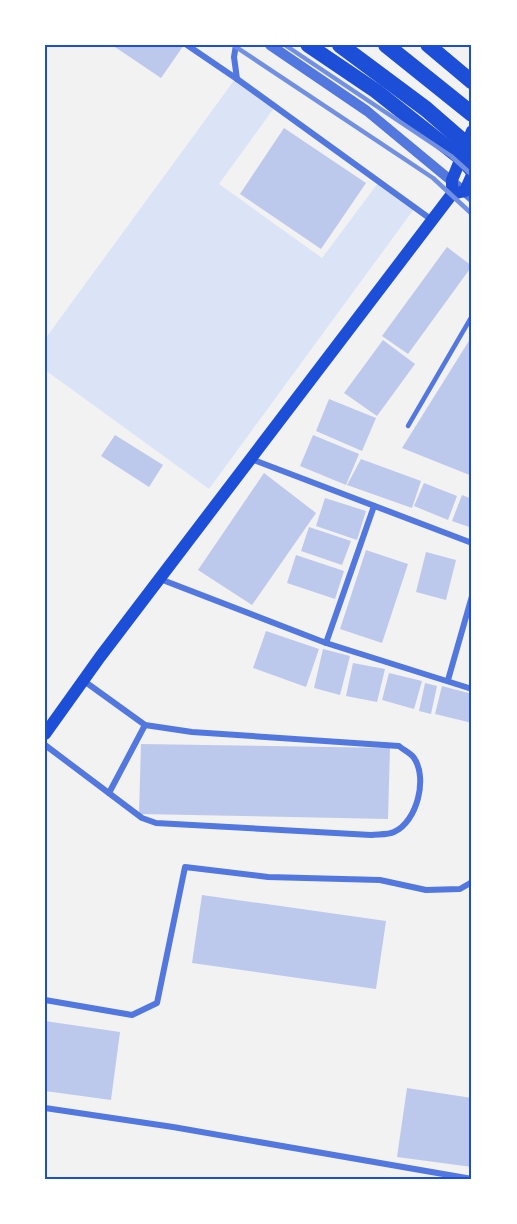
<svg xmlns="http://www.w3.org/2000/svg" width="517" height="1224" viewBox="0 0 517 1224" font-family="Montserrat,sans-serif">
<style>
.green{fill:#dbe4f7}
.building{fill:#bdc9ec}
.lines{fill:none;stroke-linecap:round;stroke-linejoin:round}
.service{stroke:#5277de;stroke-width:4.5}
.minor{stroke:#5277de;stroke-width:6}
.tertiary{stroke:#5277de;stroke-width:10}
.secondary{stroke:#1d4ed8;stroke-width:12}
.trunk{stroke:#1d4ed8;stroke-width:15}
.motorway{stroke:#1d4ed8;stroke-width:16}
.rail{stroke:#7290e2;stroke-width:4.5}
.neatline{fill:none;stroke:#1d4ed8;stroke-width:2}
</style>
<rect width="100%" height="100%" fill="#f2f2f2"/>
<!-- green -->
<polygon class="green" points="238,75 277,104 219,184 322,258 378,183 414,209 209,489 45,370 45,339"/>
<!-- building -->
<g class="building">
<polygon points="112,45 184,45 161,78"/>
<polygon points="284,128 366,183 321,249 240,194"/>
<polygon points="447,247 472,266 408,354 382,336"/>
<polygon points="472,336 472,476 402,448"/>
<polygon points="383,340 415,364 377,416 344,393"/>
<polygon points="329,399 376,418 362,451 316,431"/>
<polygon points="115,435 163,465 149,487 101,456"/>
<polygon points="313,435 359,454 346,485 300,466"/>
<polygon points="361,459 421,481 412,508 347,485"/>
<polygon points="264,473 316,513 252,605 198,570"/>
<polygon points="424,483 457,496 448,520 414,506"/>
<polygon points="462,495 472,499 472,528 452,521"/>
<polygon points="325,498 366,511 357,540 316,526"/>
<polygon points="309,527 351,541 342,565 301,551"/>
<polygon points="366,550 408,564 382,643 340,629"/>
<polygon points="426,552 456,560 446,600 416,592"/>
<polygon points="296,555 344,571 335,599 287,583"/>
<polygon points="266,631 319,649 306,687 253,668"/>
<polygon points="323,649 350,656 340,695 314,688"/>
<polygon points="353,663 385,669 377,702 346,696"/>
<polygon points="389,673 422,681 414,709 382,700"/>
<polygon points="425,683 437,686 431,714 419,711"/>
<polygon points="442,686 472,694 472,723 435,714"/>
<polygon points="141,744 390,748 388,819 139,814"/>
<polygon points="202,895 386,921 376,989 192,963"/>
<polygon points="45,1021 120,1032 111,1100 45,1091"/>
<polygon points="407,1088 472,1098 472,1167 397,1157"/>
</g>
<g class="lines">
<!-- service -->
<polyline class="service" points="408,426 472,316"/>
<!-- minor -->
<g class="minor">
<polyline points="187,45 237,79"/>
<polyline points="236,45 234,57 237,79 432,220"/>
<polyline points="251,459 472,543"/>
<polyline points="160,579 326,643 472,689"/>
<polyline points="326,643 374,506"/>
<polyline points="448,680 472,596"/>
<path d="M45,745L142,818L156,823L371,835C378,834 388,835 394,832C417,822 428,778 414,758C411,753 403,750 399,746L192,732L145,725L84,681"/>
<polyline points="109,793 145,725"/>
<polyline points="45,1000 132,1015 157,1003 185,867 268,877 380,880 426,890 460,889 472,882"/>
<polyline points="45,1108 173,1127 472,1179"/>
</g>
<!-- tertiary -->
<polyline class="tertiary" points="270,45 367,111 472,198"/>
<!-- secondary -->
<g class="secondary">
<polyline points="452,194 452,180 472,131"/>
<polyline points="452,194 465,191 472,175"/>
<polyline points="45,734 100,657 452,194"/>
</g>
<!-- trunk -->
<g class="trunk">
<polyline points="308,45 376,91 462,159 472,170"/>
<polyline points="428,45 472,82"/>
</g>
<!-- motorway -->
<g class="motorway">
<polyline points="340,45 426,109 472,149"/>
<polyline points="386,45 472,114"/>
</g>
<!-- rail -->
<g class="rail">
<polyline points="233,45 433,178 472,214"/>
<polyline points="285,45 451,156 472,175"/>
</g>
</g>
<!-- border -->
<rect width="517" height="1224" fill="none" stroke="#ffffff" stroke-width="93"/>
<rect x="46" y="46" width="424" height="1132" class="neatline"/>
</svg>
